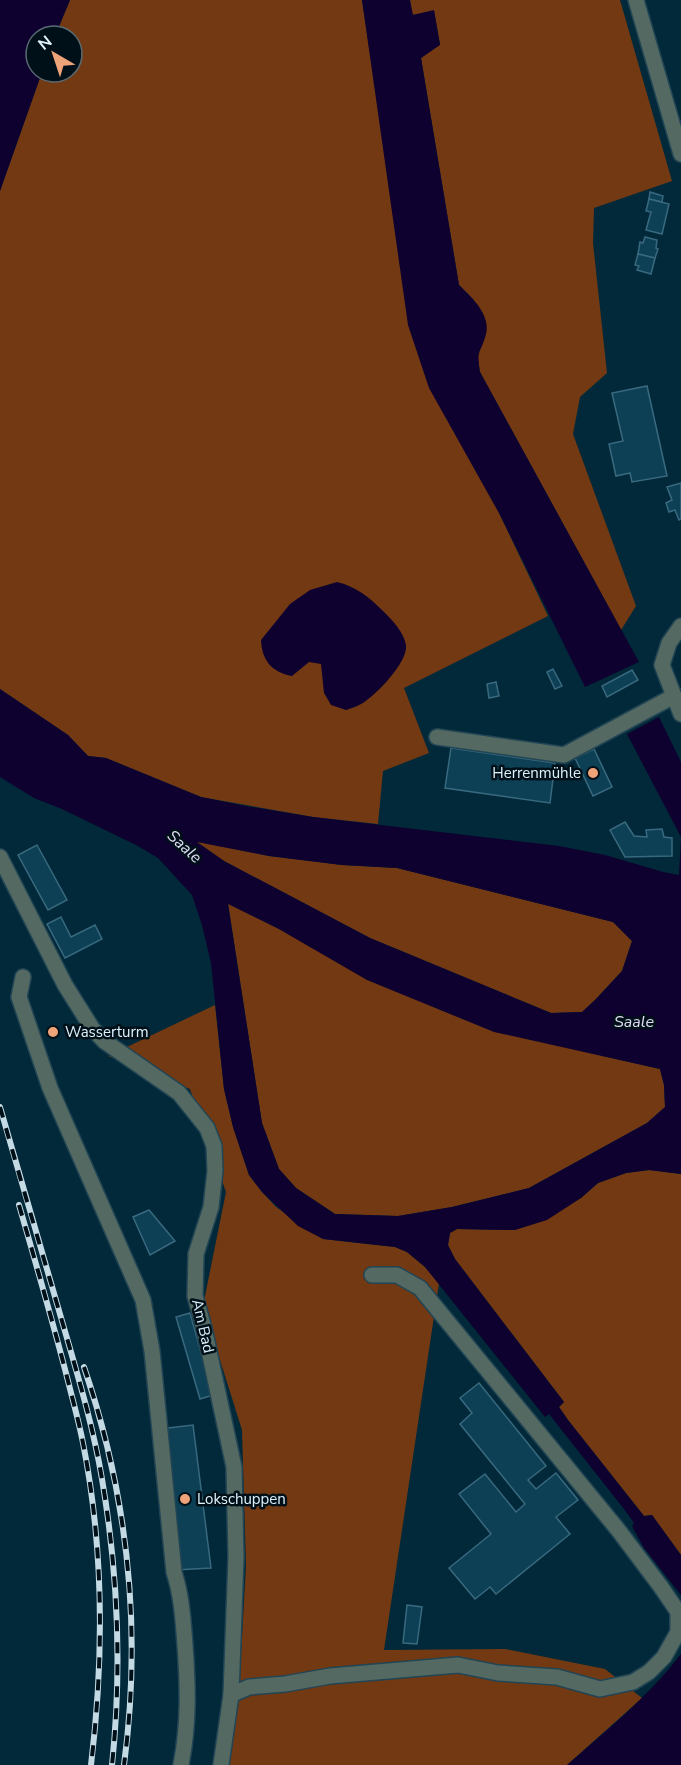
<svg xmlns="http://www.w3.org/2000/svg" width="681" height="1765" viewBox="0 0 681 1765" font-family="'Nunito Sans',sans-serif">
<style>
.green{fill:#733912}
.water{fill:#0e002f;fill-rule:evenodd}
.building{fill:#0d4055;stroke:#39697f;stroke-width:1.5}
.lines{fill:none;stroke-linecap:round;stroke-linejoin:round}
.minor-casing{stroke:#214554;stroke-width:18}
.minor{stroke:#546961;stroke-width:15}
.rail-casing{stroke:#c4dae5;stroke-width:6}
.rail{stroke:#001019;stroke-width:4;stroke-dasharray:11;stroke-linecap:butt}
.poi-dot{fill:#efa378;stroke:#001019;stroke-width:2}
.labels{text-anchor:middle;stroke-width:5;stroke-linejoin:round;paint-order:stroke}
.poi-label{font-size:15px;fill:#dff3fd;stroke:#001019;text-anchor:start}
.street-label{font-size:15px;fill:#dff3fd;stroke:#001019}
.water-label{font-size:16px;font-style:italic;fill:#e1dff6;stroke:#001019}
</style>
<rect width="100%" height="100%" fill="#022939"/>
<!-- green -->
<g class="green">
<polygon points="70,0 362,0 382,134 500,515 548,616 404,688 429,753 383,771 378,824 313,817 201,797 106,758 88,756 68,735 0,689 0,191 42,72 72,72 72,36 55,36"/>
<polygon points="410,0 620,0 672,181 594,208 593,243 607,373 580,397 573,434 636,606 621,630 480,372 477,354 474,300 459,285 421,58 440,44 434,11 412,15"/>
<polygon points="195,841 269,856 342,865 397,868 613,922 632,941 622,971 595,1000 582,1012 551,1013 370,938 224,861"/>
<polygon points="228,903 277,928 582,1051 660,1069 664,1085 665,1107 647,1123 529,1188 452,1207 398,1216 335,1214 296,1188 279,1169 262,1123"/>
<polygon points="215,1005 224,1089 233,1127 249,1175 262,1192 276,1207 323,1239 395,1247 407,1252 425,1267 439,1283 384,1650 505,1649 605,1669 642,1698 567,1765 229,1765 239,1690 246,1566 242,1430 203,1306 226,1192 190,1089 108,1056"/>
<polygon points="649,1170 681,1174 681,1555 652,1515 644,1516 568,1420 559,1407 564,1402 455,1259 448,1245 450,1233 457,1229 515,1230 581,1198 598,1183 626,1173"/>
</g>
<!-- water -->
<g class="water">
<polygon points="0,0 70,0 55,36 36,36 36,72 42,72 0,191"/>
<path d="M362,0H410L413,15L434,10L440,45L421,58L459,285C471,297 491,314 486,334C481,354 476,348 480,372L639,662L585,687L500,515L429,388L408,325Z"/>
<path d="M337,582C357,587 369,597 383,611C392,620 404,632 406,645C408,662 377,694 363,703C358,706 352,708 346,710L331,705L324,693L321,664L309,662L292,676C272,672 262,661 261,640L290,604L310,590Z"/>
<path d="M0,689L68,735L88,756L106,758L201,797L246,806L313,817L559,846L605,855L663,872L679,875L681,837L627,734L659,717L681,762V1174L649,1170L626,1173L598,1183L581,1198L547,1220L515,1230L457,1229L450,1233L448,1245L455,1259L564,1402L559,1407L568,1420L644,1516L652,1515L681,1555V1595L644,1548L632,1526L634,1523L624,1509L549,1414L545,1417L425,1267L407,1252L395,1247L323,1239L298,1226L262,1192L249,1175L233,1127L224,1089L211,963L202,925L192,895L158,858L138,846L62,809L34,798L0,777ZM197,842L269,856L342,865L397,868L613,922L632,941L622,971L595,1000L582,1012L551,1013L370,938L224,861ZM228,904L277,928L367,980L494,1032L660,1069L664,1085L665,1107L647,1123L529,1188L452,1207L398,1216L335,1214L296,1188L279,1169L262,1123Z"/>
<path d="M681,1654V1765H567C607,1730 649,1696 681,1654Z"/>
</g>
<!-- building -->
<g class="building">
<polygon points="650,192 663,196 662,202 649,199"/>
<polygon points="649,199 669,204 662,234 646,230 651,212 646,211"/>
<polygon points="645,237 657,240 656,248 658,249 655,258 638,254 640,242 643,243"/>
<polygon points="638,254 655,258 651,274 637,270 639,266 635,265"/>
<polygon points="647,386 667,476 632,482 630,473 616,476 609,444 623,441 612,393"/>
<polygon points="681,483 681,519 679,520 675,510 669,512 666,503 672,500 667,487"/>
<polygon points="553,669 562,686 555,689 547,672"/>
<polygon points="632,670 638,680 607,697 602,686"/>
<polygon points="496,682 499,696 489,698 487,684"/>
<polygon points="451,748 555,763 550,803 445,788"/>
<polygon points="594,749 612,787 593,796 575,758"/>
<polygon points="625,822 634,836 647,837 646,830 662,829 664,837 672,838 672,856 625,857 610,830"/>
<polygon points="37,845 67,900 48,910 18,855"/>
<polygon points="61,917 71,937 95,925 102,939 65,958 47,924"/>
<polygon points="149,1210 175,1241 150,1255 133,1217"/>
<polygon points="190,1313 213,1395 200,1399 176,1317"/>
<polygon points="479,1383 546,1466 528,1480 536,1489 556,1473 578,1500 556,1517 570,1534 496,1594 490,1587 475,1599 449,1568 491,1534 459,1494 485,1474 516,1512 525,1504 460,1424 472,1413 460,1398"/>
<polygon points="193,1425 211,1568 175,1570 160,1429"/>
<polygon points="407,1605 422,1607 417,1644 403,1643"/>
</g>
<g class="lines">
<defs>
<g id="minor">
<polyline points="636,0 681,154"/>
<polyline points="681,626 669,643 662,665 681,714"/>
<polyline points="437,737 564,755 674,696"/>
<polyline points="0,857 65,985 92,1028 104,1041 179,1093 207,1128 214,1146 215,1171 211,1207 196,1254 195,1296 204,1328 234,1467 236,1557 231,1695 221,1765"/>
<path d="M23,977L19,997L50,1088L143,1300L152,1351L174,1572C182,1597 183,1620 185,1645C188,1687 189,1723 181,1765"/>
<polyline points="231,1695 249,1687 285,1684 330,1676 458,1665 498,1673 557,1677 600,1689 633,1682 649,1672 664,1657 678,1632 678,1612 661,1587 619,1531 420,1288 397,1275 372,1275"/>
</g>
</defs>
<!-- minor casing -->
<use href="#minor" class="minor-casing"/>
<!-- minor -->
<use href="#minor" class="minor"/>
<defs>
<g id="rail">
<path d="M0,1107C20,1178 41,1249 62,1321C77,1373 93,1425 102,1479C118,1573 122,1670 112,1765"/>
<path d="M19,1205C36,1264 53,1322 68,1381C73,1401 79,1422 83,1443C104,1549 104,1658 91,1765"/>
<path d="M84,1367C128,1496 142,1630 124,1765"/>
</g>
</defs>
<!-- rail casing -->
<use href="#rail" class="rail-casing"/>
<!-- rail -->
<use href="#rail" class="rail"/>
</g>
<!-- markers -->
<g class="poi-dot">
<circle cx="593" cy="773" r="6"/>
<circle cx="53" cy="1032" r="6"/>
<circle cx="185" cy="1499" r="6"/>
</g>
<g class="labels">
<!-- poi labels -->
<g class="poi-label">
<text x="581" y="778" text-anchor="end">Herrenmühle</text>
<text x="65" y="1037">Wasserturm</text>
<text x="197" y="1504">Lokschuppen</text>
</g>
<!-- street labels -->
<g class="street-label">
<text transform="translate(203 1326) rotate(77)" y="5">Am Bad</text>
</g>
<!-- water labels -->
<g class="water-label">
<text transform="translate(185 846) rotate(42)" y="6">Saale</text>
<text x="634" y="1027">Saale</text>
</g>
</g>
<!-- north arrow -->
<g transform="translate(54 54) rotate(321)"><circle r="28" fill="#001019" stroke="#596b74" stroke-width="1.5"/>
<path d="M0-4.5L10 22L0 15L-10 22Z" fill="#efa378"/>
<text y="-9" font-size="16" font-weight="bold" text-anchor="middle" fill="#dff3fd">N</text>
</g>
</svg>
